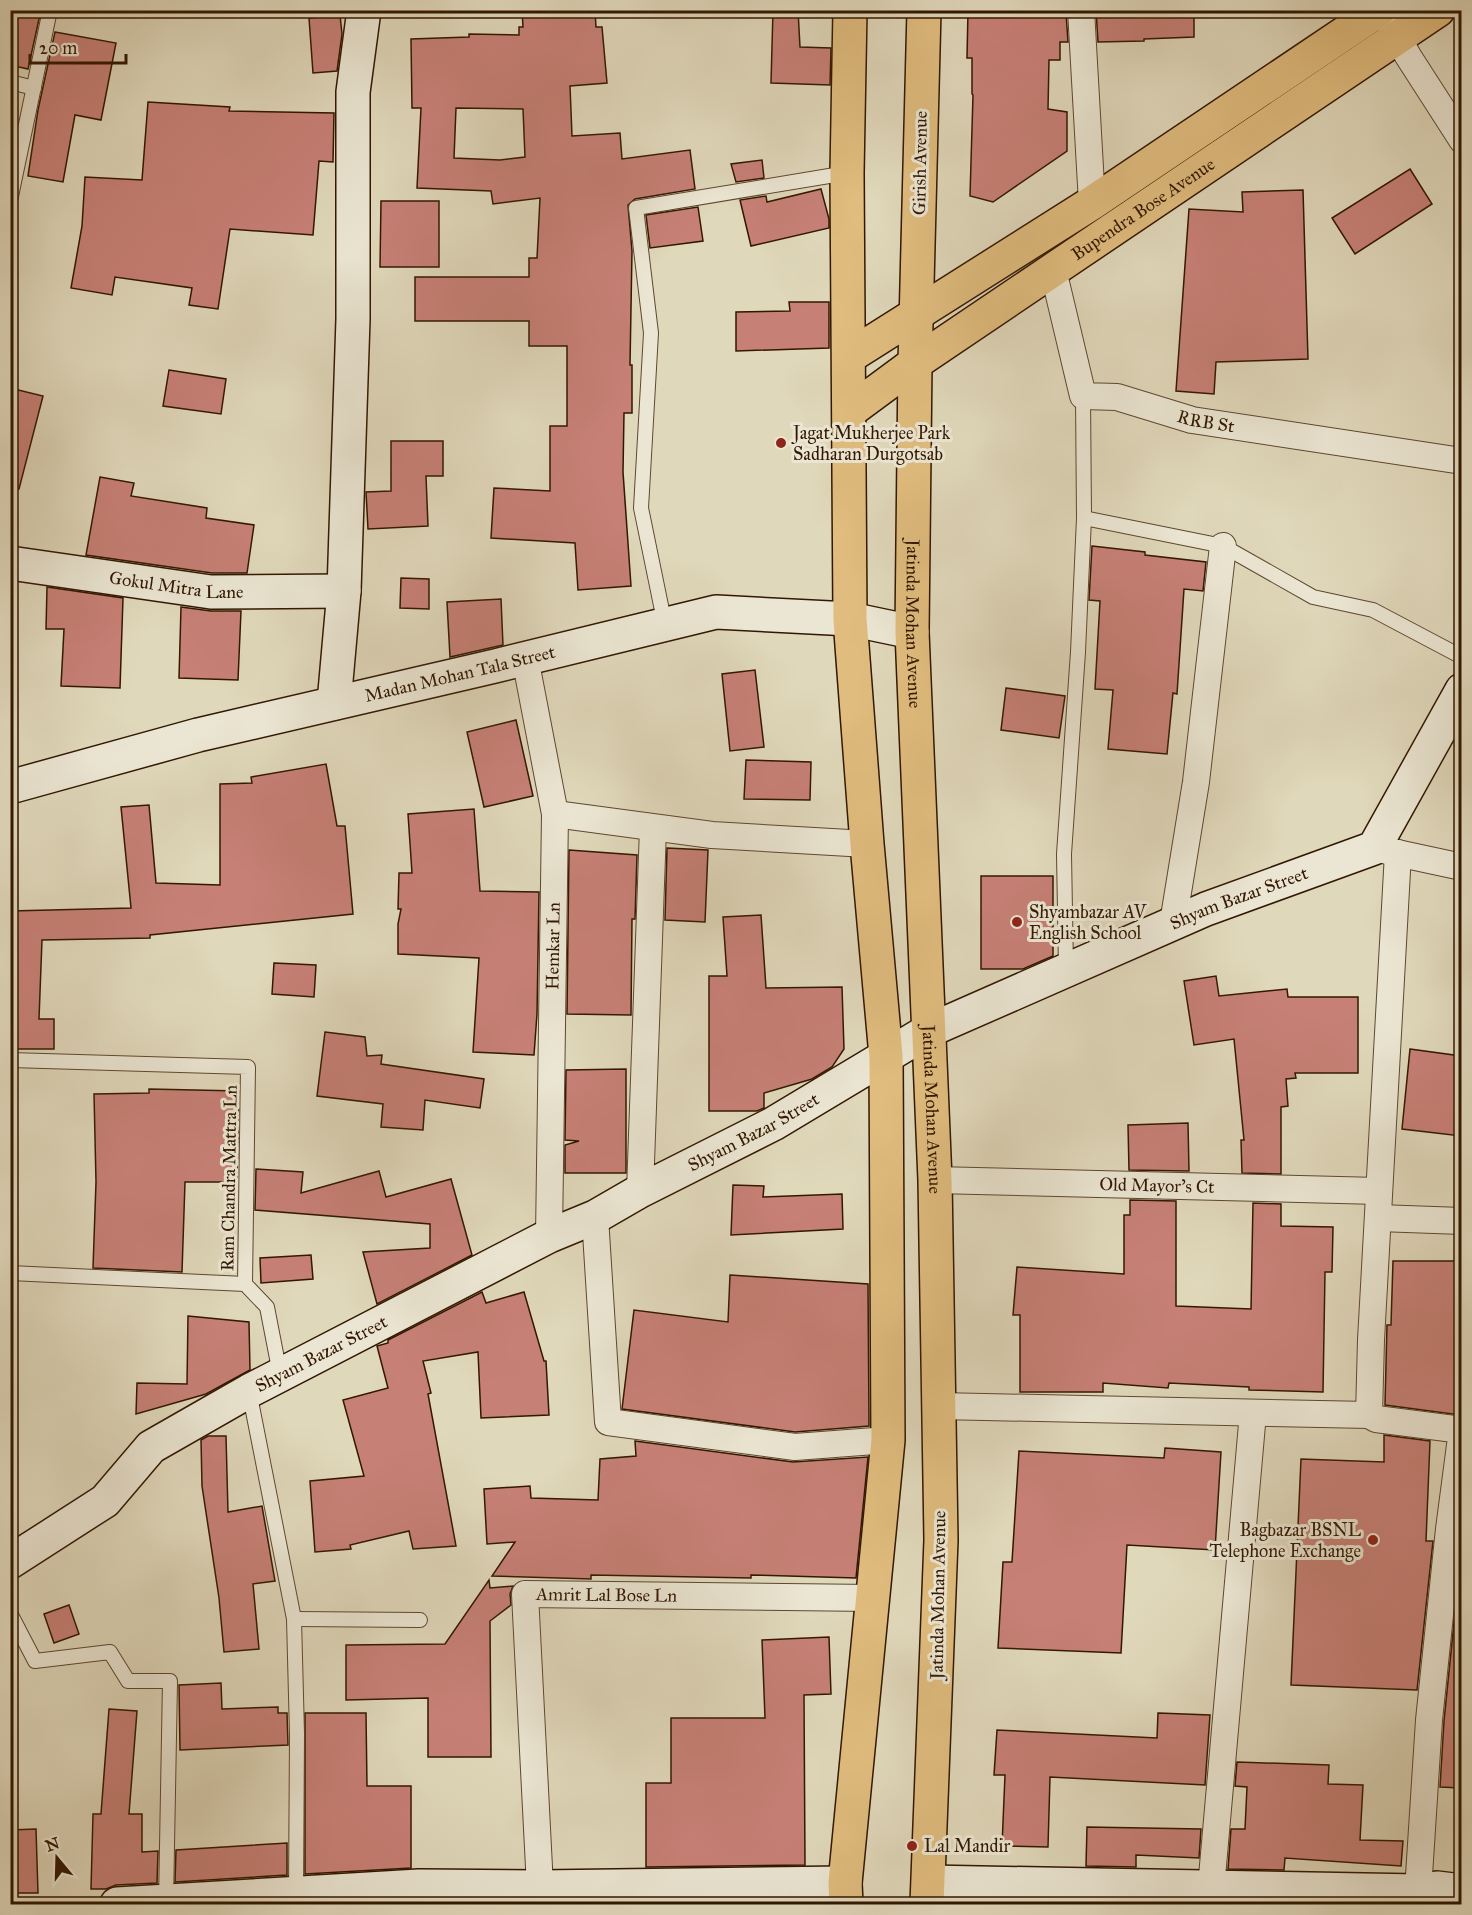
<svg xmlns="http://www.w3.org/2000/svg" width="1472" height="1915" viewBox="0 0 1472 1915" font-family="'IM FELL Great Primer',serif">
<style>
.building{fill:#c78076;stroke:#321701;stroke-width:1.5;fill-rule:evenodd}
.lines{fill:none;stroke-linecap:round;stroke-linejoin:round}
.lane-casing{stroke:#5e4730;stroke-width:16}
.street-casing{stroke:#5e4730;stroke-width:28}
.secondary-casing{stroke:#321701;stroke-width:36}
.primary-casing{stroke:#321701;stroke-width:36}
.lane{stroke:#ebe6d3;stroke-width:14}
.street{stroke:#ebe6d3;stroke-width:26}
.secondary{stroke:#ebe6d3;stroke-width:33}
.primary{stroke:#e0bc7e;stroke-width:33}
.poi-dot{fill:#8f2418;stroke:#ebe6d3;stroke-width:2}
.labels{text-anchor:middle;stroke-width:6;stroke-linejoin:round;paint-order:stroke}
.street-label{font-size:18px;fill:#321701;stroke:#ebe6d3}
.poi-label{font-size:18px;fill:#321701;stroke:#ebe6d3;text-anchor:start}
</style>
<rect width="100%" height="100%" fill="#e0d8bb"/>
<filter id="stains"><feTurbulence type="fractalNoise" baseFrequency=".00333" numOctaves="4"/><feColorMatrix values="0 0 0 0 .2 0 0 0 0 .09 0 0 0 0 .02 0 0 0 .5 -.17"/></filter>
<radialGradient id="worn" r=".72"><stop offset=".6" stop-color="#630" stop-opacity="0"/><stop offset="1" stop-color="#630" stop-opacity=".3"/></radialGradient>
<!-- building -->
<g class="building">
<polygon points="10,10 41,10 28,69 10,65"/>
<path d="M522,10H595L596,27H602L607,83L570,86L572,136L620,133L622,159L690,150L695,189L635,199L628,205L632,251L630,365H632V413H624L623,472L631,586L578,590L575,543L491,538L494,488L550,491V426H567V346H529V321H415V277H529V258H537L540,198L493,204L491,191L417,188L421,108H412L411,39L469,37V34L519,35V27H523ZM456,108L523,109L525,157L500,160L454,158Z"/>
<polygon points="773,10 798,10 800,47 831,48 830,85 771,83"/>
<polygon points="1096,10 1194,10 1194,37 1144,39 1144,41 1098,42"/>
<polygon points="968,11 1066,13 1068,42 1060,42 1060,60 1049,60 1048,109 1067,112 1067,151 993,202 970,196 973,95 972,94 972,58 967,58"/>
<polygon points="340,15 342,34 337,71 313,73 309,18"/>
<polygon points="55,32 116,43 101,120 75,115 63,182 28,176 38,110"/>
<polygon points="148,102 230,107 229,111 334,113 333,162 319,161 313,235 230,229 218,309 189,305 192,288 115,277 112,295 71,288 82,226 85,177 142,180"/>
<polygon points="762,160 764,178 736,182 731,164"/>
<polygon points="1410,169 1432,204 1355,254 1332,218"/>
<polygon points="821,189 829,219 829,228 751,246 740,200 766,196 767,202"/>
<polygon points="1303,190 1308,359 1216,362 1214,394 1176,391 1189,209 1243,212 1242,192"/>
<polygon points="381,201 439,201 439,267 380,267"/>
<polygon points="698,207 703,241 650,248 646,215"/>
<polygon points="789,302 829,302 829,348 736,351 736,312 790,311"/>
<polygon points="169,370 226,379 221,414 163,406"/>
<polygon points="10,388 43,396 19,489 10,488"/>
<polygon points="391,441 443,441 443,476 426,476 428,526 368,529 366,492 391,491"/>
<polygon points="100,477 134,483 131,496 207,508 206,518 254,525 247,573 212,573 86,555"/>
<polygon points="1092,546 1145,552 1145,555 1206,562 1203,591 1184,589 1177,694 1173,693 1167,754 1108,749 1113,690 1095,689 1100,601 1089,600"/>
<polygon points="401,578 429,579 429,609 400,608"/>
<polygon points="47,587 123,598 120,688 61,686 64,629 46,629"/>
<polygon points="501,599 503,645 450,657 447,602"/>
<polygon points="181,607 211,611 241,611 238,680 179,678"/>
<polygon points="755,670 764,747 730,751 722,674"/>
<polygon points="1006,688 1065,696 1059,738 1001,730"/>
<polygon points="516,720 533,796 484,807 467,732"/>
<polygon points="746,760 811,762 810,800 744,799"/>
<polygon points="326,764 337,826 345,826 353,914 150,935 150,938 42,940 39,1019 54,1019 54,1049 10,1049 10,911 131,908 121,807 149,805 156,883 220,885 220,784 252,783 251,777"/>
<polygon points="474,809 480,891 539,892 537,1014 534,1055 473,1052 479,958 398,954 398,924 401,909 398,909 399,873 412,873 408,814"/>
<polygon points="667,848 708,850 705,922 665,920"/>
<polygon points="569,850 637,855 635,919 632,919 631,1015 567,1014"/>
<polygon points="981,876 1053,876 1053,956 1023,969 981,969"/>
<polygon points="761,915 766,988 842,987 844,1049 832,1067 812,1079 764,1093 764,1108 757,1111 709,1111 709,976 727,976 723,917"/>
<polygon points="274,963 316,965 314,997 272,994"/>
<polygon points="1216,976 1219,996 1287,989 1288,997 1358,997 1358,1073 1295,1073 1296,1078 1286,1079 1288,1106 1281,1107 1281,1174 1242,1173 1241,1140 1244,1140 1234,1039 1194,1045 1184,981"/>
<polygon points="325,1032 365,1037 367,1056 382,1055 381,1064 484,1079 480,1108 425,1100 423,1130 381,1127 383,1104 317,1096"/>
<polygon points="1410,1049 1461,1056 1461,1136 1402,1129"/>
<polygon points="626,1069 626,1173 565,1173 565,1145 579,1141 565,1140 566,1070"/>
<polygon points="149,1089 239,1091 237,1182 185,1182 182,1272 93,1268 96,1182 94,1094 149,1093"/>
<polygon points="1188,1123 1189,1171 1129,1170 1128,1125"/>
<polygon points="256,1169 303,1172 301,1193 379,1171 386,1197 451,1179 472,1255 377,1304 363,1252 430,1248 430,1224 255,1210"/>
<polygon points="733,1185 764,1186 763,1197 842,1194 843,1229 731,1235"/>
<polygon points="1130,1200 1176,1201 1176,1306 1251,1309 1253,1203 1281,1204 1281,1226 1333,1227 1332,1272 1325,1272 1323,1392 1249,1390 1249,1387 1169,1383 1168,1388 1103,1383 1103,1392 1020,1392 1020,1315 1013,1315 1017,1267 1124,1274 1124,1215 1130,1215"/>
<polygon points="311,1255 313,1279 261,1283 260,1258"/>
<polygon points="1393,1261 1461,1261 1460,1415 1385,1405 1387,1325 1391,1325"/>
<polygon points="730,1275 868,1284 869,1426 795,1432 622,1409 634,1310 728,1322"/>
<polygon points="482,1292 486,1303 524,1292 544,1361 546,1361 549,1415 481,1418 478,1352 423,1361 431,1393 428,1394 456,1546 413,1549 409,1531 350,1545 351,1549 315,1552 310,1481 364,1476 343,1400 388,1388 377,1346 388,1343 388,1340"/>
<polygon points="188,1316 249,1322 250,1370 206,1394 136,1414 137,1383 187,1384"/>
<polygon points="1384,1435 1430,1441 1426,1541 1433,1541 1417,1690 1291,1685 1301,1459 1384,1462"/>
<polygon points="208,1436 226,1436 228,1512 262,1506 275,1581 253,1584 259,1649 224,1652 219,1598 202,1486 201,1440"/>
<polygon points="635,1441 793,1462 868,1457 856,1578 751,1575 751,1578 591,1575 591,1579 492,1576 515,1542 487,1544 484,1489 530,1486 531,1498 598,1500 600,1459 636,1456"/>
<polygon points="1165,1448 1221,1452 1215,1550 1127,1545 1121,1653 998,1648 1003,1562 1012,1562 1019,1451 1164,1458"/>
<polygon points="1461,1554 1461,1788 1440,1787 1444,1721"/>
<polygon points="489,1580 490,1588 513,1586 510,1594 511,1605 490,1621 491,1757 428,1757 428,1698 346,1700 346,1645 445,1644"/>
<polygon points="69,1605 79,1634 54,1643 44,1614"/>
<polygon points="829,1637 831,1694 804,1695 805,1865 646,1867 646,1783 671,1783 671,1718 765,1718 762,1640"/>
<polygon points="221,1683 222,1709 278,1707 278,1713 287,1713 288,1745 180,1750 179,1685"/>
<polygon points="109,1709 137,1711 129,1814 142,1814 142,1852 158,1851 157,1883 116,1885 106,1889 91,1889 93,1814 101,1814"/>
<polygon points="305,1713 366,1713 367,1786 411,1786 411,1868 305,1874"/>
<polygon points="1158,1713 1210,1715 1205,1785 1050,1777 1048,1847 1002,1846 1005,1775 994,1775 997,1730 1157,1738"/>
<polygon points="1237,1762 1329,1765 1328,1784 1363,1785 1360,1840 1403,1841 1401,1866 1285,1858 1284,1870 1228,1869 1231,1829 1245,1829 1247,1787 1235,1786"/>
<polygon points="1087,1827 1201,1829 1199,1858 1136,1855 1136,1867 1086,1866"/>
<polygon points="36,1829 38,1893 10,1893 10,1830"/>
<polygon points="287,1843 287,1875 175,1882 176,1850"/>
</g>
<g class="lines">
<defs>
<g id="lane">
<polyline points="10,82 34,88"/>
<polyline points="10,201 50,10"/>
<polyline points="1084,518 1223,546 1313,597 1373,610 1462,657"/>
<polyline points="665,625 641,508 651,333 636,208 847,173"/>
<polyline points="1066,968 1064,854 1078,652 1084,518 1083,396"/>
<polyline points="10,1060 248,1067 245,1284 267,1307 280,1374"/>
<polyline points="10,1273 245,1284"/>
<polyline points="249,1391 294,1619 297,1734 296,1894"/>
<polyline points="10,1613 35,1661 110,1652 128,1681 170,1681 166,1902"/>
<polyline points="294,1619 420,1620"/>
</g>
<g id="street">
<polyline points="1081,10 1092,203"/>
<polyline points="1389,21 1408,56 1462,140"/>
<path id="s1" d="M1053,270L1083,396L1117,397L1192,420L1462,461"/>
<polyline points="525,658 555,814 549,1236"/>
<polyline points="555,814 712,835 867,844"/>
<polyline points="1383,850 1462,867"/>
<polyline points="1173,923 1196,782 1223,546"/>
<path id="s2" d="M935,1180L1379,1191"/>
<polyline points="640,1191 653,828"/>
<polyline points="595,1217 608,1422 795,1447 888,1440"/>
<polyline points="1378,1218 1462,1221"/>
<polyline points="939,1406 1369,1415 1376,1419 1462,1430 1449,1529 1429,1720 1418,1891"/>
<polyline points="1369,1415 1371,1340 1398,853"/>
<polyline points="1211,1888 1253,1413"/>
<path id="s3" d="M538,1904L540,1887L525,1594L874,1598"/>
</g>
<g id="secondary">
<path id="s4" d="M10,563L211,592L344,591"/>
<polyline points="334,703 344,591 353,319 353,92 364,10"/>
<path id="s5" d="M10,787L198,735L495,666L716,612L850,619L912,632"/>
<path id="s6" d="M10,1562L105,1501L151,1447L249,1391L549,1236L595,1217L640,1191L773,1124L928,1031L1206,909L1374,848L1462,690"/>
<polyline points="929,1882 1418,1891 1437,1888 1462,1891"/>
<polyline points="117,1904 419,1886 540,1887 845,1883"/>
</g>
<g id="primary">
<path id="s7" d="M924,10L915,363L912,632L935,1180L941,1540L927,1904"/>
<polyline points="850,356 1092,203 1379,10"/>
<path id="s8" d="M850,411L915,363L1438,10"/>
<polyline points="846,1904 845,1883 888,1440 886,1056 867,844 850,619 847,173 850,10"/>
</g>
</defs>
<!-- lane casing -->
<use href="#lane" class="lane-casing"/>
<!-- street casing -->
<use href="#street" class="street-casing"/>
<!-- secondary casing -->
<use href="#secondary" class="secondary-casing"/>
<!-- primary casing -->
<use href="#primary" class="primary-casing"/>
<!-- lane -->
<use href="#lane" class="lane"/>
<!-- street -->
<use href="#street" class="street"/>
<!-- secondary -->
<use href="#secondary" class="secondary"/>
<!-- primary -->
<use href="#primary" class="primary"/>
</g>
<!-- markers -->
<g class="poi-dot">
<circle cx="781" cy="443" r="6"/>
<circle cx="1017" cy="922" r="6"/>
<circle cx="1373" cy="1540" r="6"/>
<circle cx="912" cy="1846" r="6"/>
</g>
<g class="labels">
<!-- street labels -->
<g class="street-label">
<text transform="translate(920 163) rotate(-89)" y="6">Girish Avenue</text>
<text dy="6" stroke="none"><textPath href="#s8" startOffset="356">Bupendra Bose Avenue</textPath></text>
<text dy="6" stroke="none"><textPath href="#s1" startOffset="256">RRB St</textPath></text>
<text dy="6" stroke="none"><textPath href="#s4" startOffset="168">Gokul Mitra Lane</textPath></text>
<text dy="6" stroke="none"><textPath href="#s7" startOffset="614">Jatinda Mohan Avenue</textPath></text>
<text dy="6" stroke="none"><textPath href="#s5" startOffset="464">Madan Mohan Tala Street</textPath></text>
<text dy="6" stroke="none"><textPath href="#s6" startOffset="1404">Shyam Bazar Street</textPath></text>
<text transform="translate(553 946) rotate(-89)" y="6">Hemkar Ln</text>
<text dy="6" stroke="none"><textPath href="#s7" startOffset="1100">Jatinda Mohan Avenue</textPath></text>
<text dy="6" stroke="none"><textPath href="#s6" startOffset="864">Shyam Bazar Street</textPath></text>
<text transform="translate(229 1178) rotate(-89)" y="6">Ram Chandra Mattra Ln</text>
<text dy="6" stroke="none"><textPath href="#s2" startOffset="222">Old Mayor's Ct</textPath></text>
<text dy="6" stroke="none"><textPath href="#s6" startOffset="378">Shyam Bazar Street</textPath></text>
<text dy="6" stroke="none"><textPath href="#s3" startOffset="392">Amrit Lal Bose Ln</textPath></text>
<text transform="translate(938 1595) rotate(-89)" y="6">Jatinda Mohan Avenue</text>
</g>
<!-- poi labels -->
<g class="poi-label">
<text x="793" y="439">Jagat Mukherjee Park<tspan x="793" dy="21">Sadharan Durgotsab</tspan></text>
<text x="1029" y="918">Shyambazar AV<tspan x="1029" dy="21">English School</tspan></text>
<text x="1361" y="1536" text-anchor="end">Bagbazar BSNL<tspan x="1361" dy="21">Telephone Exchange</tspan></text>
<text x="924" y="1852">Lal Mandir</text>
</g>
</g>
<!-- margin -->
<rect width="1472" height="1915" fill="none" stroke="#e0d8bb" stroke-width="36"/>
<rect x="12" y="12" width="1448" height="1891" fill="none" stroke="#321701" stroke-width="3"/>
<rect x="18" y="18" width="1436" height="1879" fill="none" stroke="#321701" stroke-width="1.5"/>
<!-- north arrow -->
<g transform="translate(57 1858) rotate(341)" stroke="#ebe6d3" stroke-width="4.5" paint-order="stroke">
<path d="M0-4.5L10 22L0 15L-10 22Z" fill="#321701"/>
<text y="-9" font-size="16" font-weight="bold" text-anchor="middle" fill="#321701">N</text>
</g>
<!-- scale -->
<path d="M30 54v9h96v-9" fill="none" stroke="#321701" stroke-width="3"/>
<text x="39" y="54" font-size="18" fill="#321701" stroke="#ebe6d3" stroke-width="4.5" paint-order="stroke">20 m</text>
<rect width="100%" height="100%" filter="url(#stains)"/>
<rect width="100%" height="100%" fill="url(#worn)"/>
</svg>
